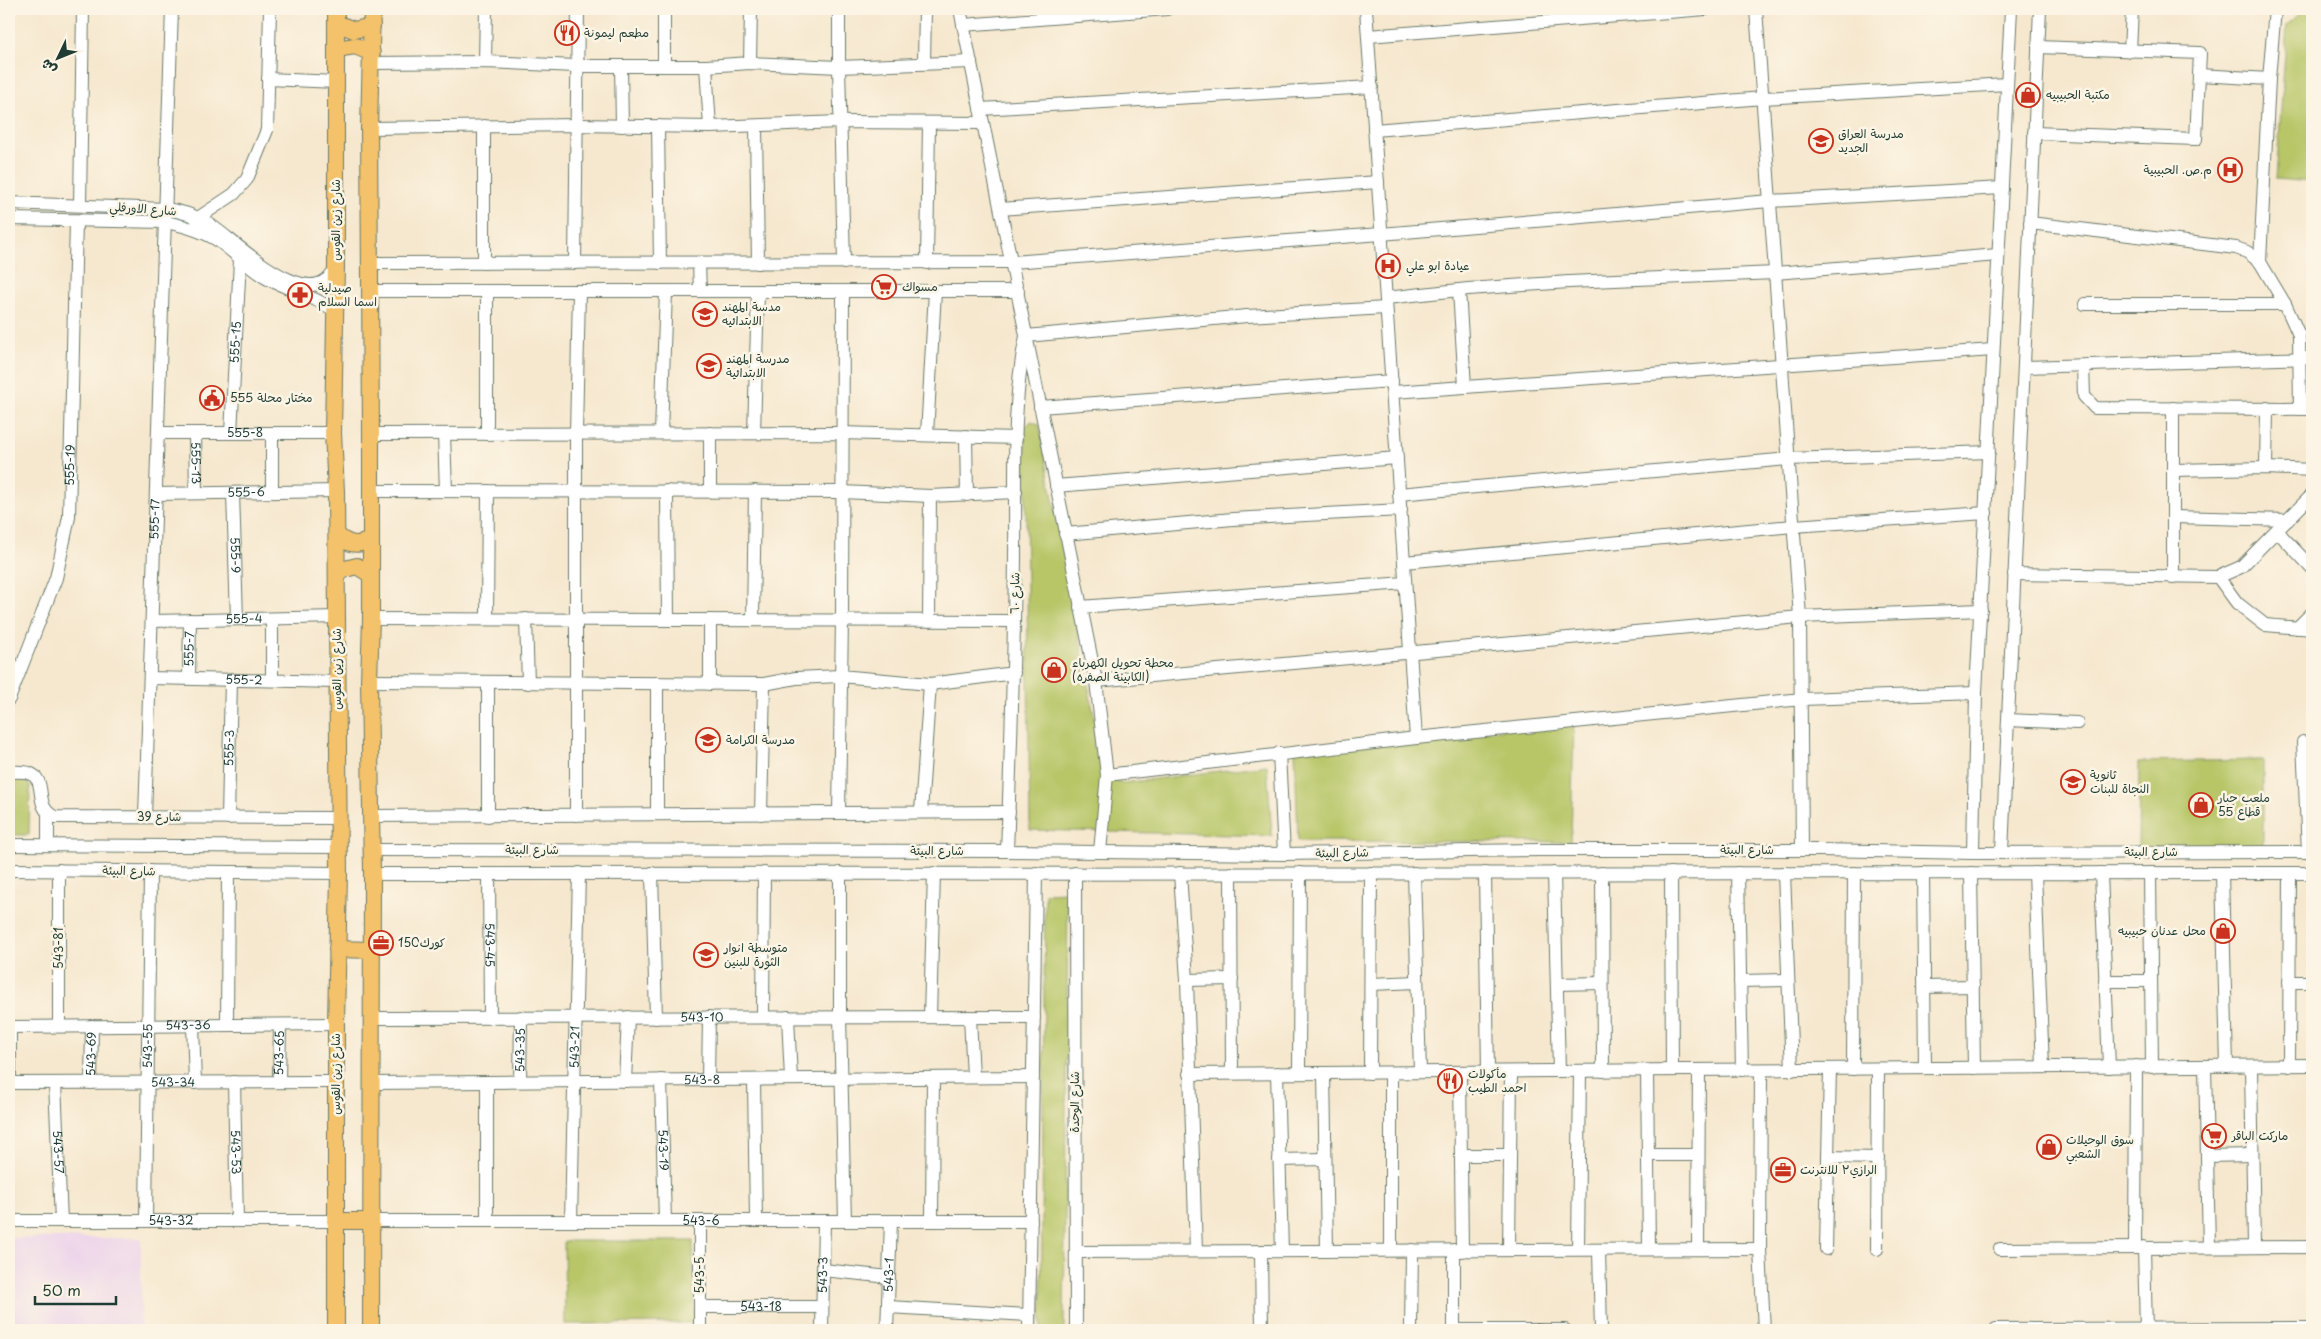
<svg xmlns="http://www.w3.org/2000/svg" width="2321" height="1339" viewBox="0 0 2321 1339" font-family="'Playpen Sans','Playpen Sans Arabic',sans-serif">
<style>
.built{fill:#ebd1eb}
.green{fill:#b8c668;stroke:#6c824e}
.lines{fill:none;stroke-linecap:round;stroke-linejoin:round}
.minor-casing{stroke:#6a796a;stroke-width:14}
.major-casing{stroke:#6a796a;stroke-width:18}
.minor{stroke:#fff;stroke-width:12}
.major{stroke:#f3c26a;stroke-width:16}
.labels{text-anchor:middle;stroke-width:5;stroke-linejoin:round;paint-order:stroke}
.poi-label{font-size:12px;fill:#1f3d34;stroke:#fcf5e5;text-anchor:start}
.street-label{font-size:12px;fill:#1f3d34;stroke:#fcf5e5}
</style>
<rect width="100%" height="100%" fill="#fcf5e5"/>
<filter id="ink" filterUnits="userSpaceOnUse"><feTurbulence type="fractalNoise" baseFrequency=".02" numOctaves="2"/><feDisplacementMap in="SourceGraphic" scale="10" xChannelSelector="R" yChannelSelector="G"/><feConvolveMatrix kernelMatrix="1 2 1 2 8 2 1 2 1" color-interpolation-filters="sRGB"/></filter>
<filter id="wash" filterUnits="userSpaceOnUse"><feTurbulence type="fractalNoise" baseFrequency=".0096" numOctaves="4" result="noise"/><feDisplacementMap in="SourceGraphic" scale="20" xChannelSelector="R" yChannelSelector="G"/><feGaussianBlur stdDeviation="1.12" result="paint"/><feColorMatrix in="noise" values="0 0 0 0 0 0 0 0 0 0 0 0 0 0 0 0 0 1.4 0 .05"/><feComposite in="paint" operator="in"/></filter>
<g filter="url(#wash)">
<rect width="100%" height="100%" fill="#f6e8cf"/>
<!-- built -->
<rect class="built" x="9" y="1238" width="132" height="92"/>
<!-- green -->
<g class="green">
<polygon points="2305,9 2312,9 2312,182 2276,179 2287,25"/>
<polygon points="1031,421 1039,424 1104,769 1115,780 1123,783 1267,765 1272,836 1030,830 1025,427"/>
<polygon points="1574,722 1571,842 1298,841 1295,751"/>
<polygon points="2263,760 2263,852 2138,852 2139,762"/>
<polygon points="9,778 21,778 30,785 29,835 9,835"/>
<polygon points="1068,892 1064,1330 1041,1330 1045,893"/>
<polygon points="564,1241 693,1241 694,1323 565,1324"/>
</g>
</g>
<g filter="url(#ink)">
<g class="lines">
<defs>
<g id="minor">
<polyline points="664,9 664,66"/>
<polyline points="839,9 839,67 844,263"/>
<polyline points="960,9 1096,681 1107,775 1416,738 1802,699 1976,693"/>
<polyline points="1366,9 1416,738"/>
<polyline points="1756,9 1800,617 1802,850"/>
<polyline points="963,25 1167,9"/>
<polyline points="1368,36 1706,9"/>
<polyline points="2130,51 2132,9"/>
<polyline points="485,62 486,9"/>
<polyline points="372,63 485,62 576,66 706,66 750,63 839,67 971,62"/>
<polyline points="750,63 751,9"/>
<polyline points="924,63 925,9"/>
<polyline points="621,66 622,126"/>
<polyline points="706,66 710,127"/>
<polyline points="2199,75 2269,79"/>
<polyline points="268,79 336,82"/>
<polyline points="980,109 1372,87"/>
<polyline points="484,126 484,263"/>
<polyline points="658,126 660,263"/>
<polyline points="756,126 758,263"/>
<polyline points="369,128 577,125 710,127 840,122 983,123"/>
<polyline points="1374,130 1763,98 2007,84"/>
<polyline points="2034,133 2196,139 2200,53 2038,47"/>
<path d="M9,203L166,209C180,211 194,215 206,222C233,238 313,322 336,266"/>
<polyline points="80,205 83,9"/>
<polyline points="1001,209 1378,182"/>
<path d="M9,219L166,222C185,226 204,231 220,242C237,254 249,269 268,279C290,290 313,296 334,310"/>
<polyline points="2030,223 2236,248 2247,252 2260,262 2285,304 2299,335 2300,409"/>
<polyline points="197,225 198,218 234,194 247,179 267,130 270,9"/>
<polyline points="2260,262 2269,79 2275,9"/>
<polyline points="370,263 1012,262 1381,234 1770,201 2002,188"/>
<polyline points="575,263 578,9"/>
<polyline points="699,263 700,291"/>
<polyline points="927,263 929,123"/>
<polyline points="1459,290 1465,387"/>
<polyline points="370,291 1018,291"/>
<polyline points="1386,298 1468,289 1569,282 1775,273 1998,255"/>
<polyline points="2085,304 2285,304"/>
<polyline points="2083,366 2084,396 2095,408 2312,409"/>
<polyline points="2024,367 2312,358"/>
<polyline points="1394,392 1993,350"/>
<polyline points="1040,407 1392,381"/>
<path id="s1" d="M159,433H333"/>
<path id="s2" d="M195,433L196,493"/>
<path id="s3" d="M231,433L240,260L242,256"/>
<polyline points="272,433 272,492"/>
<polyline points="661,433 666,291"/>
<polyline points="710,433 710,491"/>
<polyline points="754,433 758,291"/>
<polyline points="371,434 841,433 1016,438"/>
<polyline points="444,434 446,491"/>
<polyline points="487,434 487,291"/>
<polyline points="927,435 935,291"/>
<polyline points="966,436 967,495"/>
<polyline points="2266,468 2267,408"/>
<polyline points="2173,470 2266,468 2312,470"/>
<polyline points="1056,486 1397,458"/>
<polyline points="371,491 842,492 930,496 1016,492"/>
<polyline points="667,491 668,620"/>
<path id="s4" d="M233,493L237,619"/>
<path id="s5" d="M156,494L336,491"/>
<polyline points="1399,494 1788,459 1989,452"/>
<polyline points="2173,517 2288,520"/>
<polyline points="2277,531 2312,568"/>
<polyline points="1065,534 1233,519 1401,510"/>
<polyline points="1404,562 1793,526 1986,513"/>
<polyline points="2014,574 2218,577 2241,567 2312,495"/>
<polyline points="2173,577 2173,408"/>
<polyline points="2218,577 2237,603 2265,625 2312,629"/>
<polyline points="1080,607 1405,583"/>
<polyline points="371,619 1014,621"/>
<polyline points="487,619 488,491"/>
<polyline points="526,619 528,683"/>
<polyline points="710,620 710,684"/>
<polyline points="753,620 755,491"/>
<polyline points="929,620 930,496"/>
<path id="s6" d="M152,621L338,617"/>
<polyline points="2297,628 2312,613"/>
<path id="s7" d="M150,678L337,682"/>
<path id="s8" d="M189,678L190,620"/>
<polyline points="272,680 272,619"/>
<polyline points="369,681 764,684 796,678 840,676 930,684 1014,673"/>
<polyline points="1096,681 1800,617 1981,610"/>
<path id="s9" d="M9,699L56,578L69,517L76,221"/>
<polyline points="2008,720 2077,723"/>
<polyline points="2303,742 2308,852"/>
<polyline points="1279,753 1284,854"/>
<path d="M9,772C14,772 23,771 29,773C49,780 32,807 55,817L338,818"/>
<polyline points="921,812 930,684"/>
<polyline points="839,813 842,620 843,291"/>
<polyline points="48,814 48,845"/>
<polyline points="657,814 657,683"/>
<polyline points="761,814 764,684"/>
<polyline points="576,815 576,434 579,291"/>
<polyline points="371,816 1009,812"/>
<polyline points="488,816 488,682"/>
<path id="s10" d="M145,817L172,9"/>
<path id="s11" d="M228,818L231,679"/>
<polyline points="9,845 338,847"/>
<polyline points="371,850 1007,851 1284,854 1539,850 1820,850 1973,853 2312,852"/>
<path d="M1007,851C1011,752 1014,654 1015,555C1016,483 1011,407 1026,336L1247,316L1386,308"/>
<polyline points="1100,852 1107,775"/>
<polyline points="2002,852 2040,9"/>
<polyline points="1973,853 1976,693 2011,9"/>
<polyline points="9,870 339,873"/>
<polyline points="652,873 656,1018"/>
<polyline points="840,873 840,1017 845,1221"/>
<polyline points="1075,873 1076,1330"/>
<polyline points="1180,873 1187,980 1196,1251"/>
<polyline points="1231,873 1232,1073"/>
<polyline points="1414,873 1420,1072"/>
<polyline points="1485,873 1488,1072"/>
<polyline points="1554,873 1559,1071"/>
<polyline points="1602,873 1603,1071"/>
<polyline points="1671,873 1672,1070"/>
<polyline points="1738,873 1742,1070"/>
<polyline points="1784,873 1792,1070"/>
<polyline points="1923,873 1925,1068"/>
<polyline points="1971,873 1974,1068"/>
<polyline points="2035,873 2043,1067"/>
<polyline points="2101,873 2109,1067"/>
<polyline points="2150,873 2152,1067"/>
<polyline points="372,874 2312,873"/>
<path id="s12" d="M489,874L490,1017"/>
<polyline points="2222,874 2227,1066"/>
<polyline points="1187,980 1232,979"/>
<polyline points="1740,981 1788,980"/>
<polyline points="2105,981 2151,981"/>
<polyline points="2289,982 2312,982"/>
<polyline points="1371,984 1417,982"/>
<polyline points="1557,984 1602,983"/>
<polyline points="1925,987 1973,986"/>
<polyline points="763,1017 764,873"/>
<polyline points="788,1017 791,1079"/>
<polyline points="930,1017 934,873"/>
<polyline points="970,1017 973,1077"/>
<path id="s13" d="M371,1018L1034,1017"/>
<polyline points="193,1025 195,1083"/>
<polyline points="227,1025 228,872"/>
<polyline points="59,1026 59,870"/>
<path id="s14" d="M9,1027L336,1024"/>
<polyline points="10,1027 10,1083"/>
<polyline points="2205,1066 2209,1247"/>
<polyline points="2251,1066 2254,1247"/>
<polyline points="2289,1066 2290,873"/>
<polyline points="1853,1069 1854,873"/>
<polyline points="1761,1070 1760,1249 1764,1330"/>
<polyline points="1647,1071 1649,1249"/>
<polyline points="1277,1073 1282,1251"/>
<polyline points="1299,1073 1300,873"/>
<polyline points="1324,1073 1327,1251"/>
<polyline points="1370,1073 1371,873"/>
<polyline points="1460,1073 1462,1251"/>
<polyline points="1189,1074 2312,1065"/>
<path id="s15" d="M661,1080L665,1221"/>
<polyline points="708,1080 709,1017"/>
<polyline points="754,1080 756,1221"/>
<path id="s16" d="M520,1081L521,1017"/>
<polyline points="625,1081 628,1017"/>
<path id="s17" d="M234,1082L237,1221"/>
<path id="s18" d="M279,1082L280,1025"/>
<path id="s19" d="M9,1083L336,1082"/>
<path id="s20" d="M55,1083L61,1221"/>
<path id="s21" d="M91,1083L92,1026"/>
<path id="s22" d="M371,1083L1033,1077"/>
<polyline points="1461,1155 1510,1155"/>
<polyline points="1648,1155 1698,1155"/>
<polyline points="2207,1156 2252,1155"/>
<polyline points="1828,1157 1878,1158"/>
<polyline points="1279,1160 1325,1159"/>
<path id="s23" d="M9,1221H335"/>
<path id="s24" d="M146,1221L150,871"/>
<path id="s25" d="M371,1221H1031"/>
<polyline points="487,1221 487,1082"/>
<path id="s26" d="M571,1221L579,873"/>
<polyline points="932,1221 933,1078"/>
<polyline points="2135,1247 2136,1066"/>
<polyline points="2144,1247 2146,1330"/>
<polyline points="1578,1249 1580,1071"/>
<polyline points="1698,1249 1699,1070"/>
<polyline points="1826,1249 1830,1069"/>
<polyline points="1877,1249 1878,1069"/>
<polyline points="2000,1249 2312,1247"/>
<polyline points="1391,1250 1391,1073"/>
<polyline points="1454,1250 1454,1330"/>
<polyline points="1509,1250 1511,1072"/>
<polyline points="1599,1250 1601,1330"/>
<polyline points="1261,1251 1262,1330"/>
<polyline points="1076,1252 1760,1249"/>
<polyline points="823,1270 889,1277"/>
<path id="s27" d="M700,1307H822"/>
<polyline points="888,1307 1029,1315"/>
<polyline points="1996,1329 2312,1328"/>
<polyline points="700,1330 700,1221"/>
<path id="s28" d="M822,1330L824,1221"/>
<path id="s29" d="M887,1330L891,1221"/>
<polyline points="1029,1330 1036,873"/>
<polyline points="1411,1330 1412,1250"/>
<polyline points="1454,1330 1565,1330"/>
</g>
<g id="major">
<polyline points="336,23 354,30 372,26"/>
<polyline points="336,49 355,46 372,53"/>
<path d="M337,535C348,545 358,547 371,539"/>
<polyline points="337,575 345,569 357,566 371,575"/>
<polyline points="337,949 371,950"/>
<polyline points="335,1221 371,1221"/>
<polyline points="336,1330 336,1024 339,873 336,491 333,433 336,266 336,9"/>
<polyline points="371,1330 372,874 369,681 371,619 371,434 369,128 372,9"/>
</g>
</defs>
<!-- minor casing -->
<use href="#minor" class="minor-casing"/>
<!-- major casing -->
<use href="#major" class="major-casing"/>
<!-- minor -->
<use href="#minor" class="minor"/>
<!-- major -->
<use href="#major" class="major"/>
</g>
</g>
<!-- icons -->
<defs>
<symbol id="restaurant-ring" viewBox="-11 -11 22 22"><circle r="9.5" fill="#fcf5e5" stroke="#c8321e" stroke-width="1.5"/><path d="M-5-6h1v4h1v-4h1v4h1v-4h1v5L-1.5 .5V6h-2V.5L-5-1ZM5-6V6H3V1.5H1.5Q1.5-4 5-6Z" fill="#c8321e"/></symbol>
<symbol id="shop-ring" viewBox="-11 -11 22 22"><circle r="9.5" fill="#fcf5e5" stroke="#c8321e" stroke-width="1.5"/><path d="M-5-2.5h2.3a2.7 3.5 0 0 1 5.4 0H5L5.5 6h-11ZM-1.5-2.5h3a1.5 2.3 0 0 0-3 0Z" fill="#c8321e"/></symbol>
<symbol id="school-ring" viewBox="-11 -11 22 22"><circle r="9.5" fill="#fcf5e5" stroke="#c8321e" stroke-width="1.5"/><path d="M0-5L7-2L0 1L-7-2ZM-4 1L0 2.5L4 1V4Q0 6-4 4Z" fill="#c8321e"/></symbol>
<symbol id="hospital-ring" viewBox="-11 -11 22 22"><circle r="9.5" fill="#fcf5e5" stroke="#c8321e" stroke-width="1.5"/><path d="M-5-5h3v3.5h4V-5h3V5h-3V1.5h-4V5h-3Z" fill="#c8321e"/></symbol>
<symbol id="supermarket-ring" viewBox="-11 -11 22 22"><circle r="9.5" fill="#fcf5e5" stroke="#c8321e" stroke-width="1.5"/><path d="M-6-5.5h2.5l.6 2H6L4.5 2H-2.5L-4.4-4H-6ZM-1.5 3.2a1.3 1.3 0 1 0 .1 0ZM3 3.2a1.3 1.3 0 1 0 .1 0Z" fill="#c8321e"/></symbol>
<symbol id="pharmacy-ring" viewBox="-11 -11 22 22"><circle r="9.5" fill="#fcf5e5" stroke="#c8321e" stroke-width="1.5"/><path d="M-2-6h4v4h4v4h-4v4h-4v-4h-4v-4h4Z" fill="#c8321e"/></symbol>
<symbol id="civic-ring" viewBox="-11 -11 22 22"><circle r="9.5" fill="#fcf5e5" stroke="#c8321e" stroke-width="1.5"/><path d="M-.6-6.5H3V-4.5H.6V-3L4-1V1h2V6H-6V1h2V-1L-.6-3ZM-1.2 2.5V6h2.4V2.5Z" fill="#c8321e"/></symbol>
<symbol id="office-ring" viewBox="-11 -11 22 22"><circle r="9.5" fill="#fcf5e5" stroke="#c8321e" stroke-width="1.5"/><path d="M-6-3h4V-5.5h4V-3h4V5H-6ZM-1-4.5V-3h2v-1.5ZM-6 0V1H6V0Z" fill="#c8321e"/></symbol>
</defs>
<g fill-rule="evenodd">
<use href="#restaurant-ring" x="553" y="19" width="28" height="28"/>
<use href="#shop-ring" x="2014" y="81" width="28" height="28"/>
<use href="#school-ring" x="1807" y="127" width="28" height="28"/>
<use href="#hospital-ring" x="2216" y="156" width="28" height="28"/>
<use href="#hospital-ring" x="1374" y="252" width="28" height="28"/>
<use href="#supermarket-ring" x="870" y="273" width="28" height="28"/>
<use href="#pharmacy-ring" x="286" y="281" width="28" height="28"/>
<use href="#school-ring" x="691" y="300" width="28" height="28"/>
<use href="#school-ring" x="695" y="352" width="28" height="28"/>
<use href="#civic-ring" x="198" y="384" width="28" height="28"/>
<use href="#shop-ring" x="1040" y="656" width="28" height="28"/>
<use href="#school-ring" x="694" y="726" width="28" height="28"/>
<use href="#school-ring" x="2059" y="768" width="28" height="28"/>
<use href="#shop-ring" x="2187" y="791" width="28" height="28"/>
<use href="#shop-ring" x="2209" y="917" width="28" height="28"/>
<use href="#office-ring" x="367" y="929" width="28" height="28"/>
<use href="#school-ring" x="692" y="941" width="28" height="28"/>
<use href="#restaurant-ring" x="1436" y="1067" width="28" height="28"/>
<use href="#supermarket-ring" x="2200" y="1122" width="28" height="28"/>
<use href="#shop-ring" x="2035" y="1133" width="28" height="28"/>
<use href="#office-ring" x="1769" y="1156" width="28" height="28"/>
</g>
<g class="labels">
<!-- poi labels -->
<g class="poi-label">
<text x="584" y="37">مطعم ليمونة</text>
<text x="2046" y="99">مكتبة الحبيبيه</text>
<text x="1838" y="138">مدرسة العراق<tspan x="1838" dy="14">الجديد</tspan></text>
<text x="2212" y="174" text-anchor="end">م.ص. الحبيبية</text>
<text x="1406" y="270">عيادة ابو علي</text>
<text x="902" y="291">مسواك</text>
<text x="318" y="292">صيدلية<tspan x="318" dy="14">اسما السلام</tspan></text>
<text x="722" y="311">مدسة المهند<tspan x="722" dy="14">الابتدائيه</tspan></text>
<text x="726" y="363">مدرسة المهند<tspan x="726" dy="14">الابتدائية</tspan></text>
<text x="230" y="402">مختار محلة 555</text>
<text x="1072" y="667">محطة تحويل الكهرباء<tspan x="1072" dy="14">(الكابينة الصفره)</tspan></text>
<text x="726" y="744">مدرسة الكرامة</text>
<text x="2090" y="779">ثانوية<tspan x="2090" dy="14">النجاة للبنات</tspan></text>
<text x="2218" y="802">ملعب جبار<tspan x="2218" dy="14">قطاع 55</tspan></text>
<text x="2206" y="935" text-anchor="end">محل عدنان حبيبيه</text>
<text x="398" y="947">كورك150</text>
<text x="724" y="952">متوسطة انوار<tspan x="724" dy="14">الثورة للبنين</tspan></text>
<text x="1468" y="1078">مأكولات<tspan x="1468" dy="14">احمد الطيب</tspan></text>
<text x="2232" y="1140">ماركت الباقر</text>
<text x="2066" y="1144">سوق الوحيلات<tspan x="2066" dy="14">الشعبي</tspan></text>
<text x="1800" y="1174">الرازي٣ للانترنت</text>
</g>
<!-- street labels -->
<g class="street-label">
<text transform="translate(143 209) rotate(4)" y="4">شارع الاورفلي</text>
<text transform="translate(336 220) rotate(-90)" y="4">شارع زين القوس</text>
<text dy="4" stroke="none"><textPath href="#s3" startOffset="91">555-15</textPath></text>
<text dy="4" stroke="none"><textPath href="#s1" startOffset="86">555-8</textPath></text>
<text dy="4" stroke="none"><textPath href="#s2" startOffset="30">555-13</textPath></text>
<text dy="4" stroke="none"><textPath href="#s9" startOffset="244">555-19</textPath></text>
<text dy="4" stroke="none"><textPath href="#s5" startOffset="90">555-6</textPath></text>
<text dy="4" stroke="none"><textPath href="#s10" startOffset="298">555-17</textPath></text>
<text dy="4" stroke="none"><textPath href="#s4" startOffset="62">555-9</textPath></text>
<text transform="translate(1015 593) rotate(-89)" y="4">شارع ٦٠</text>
<text dy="4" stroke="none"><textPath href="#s6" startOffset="92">555-4</textPath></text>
<text dy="4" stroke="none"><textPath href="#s8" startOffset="29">555-7</textPath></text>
<text transform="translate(337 669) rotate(-90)" y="4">شارع زين القوس</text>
<text dy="4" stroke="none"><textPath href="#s7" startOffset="94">555-2</textPath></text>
<text dy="4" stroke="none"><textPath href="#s11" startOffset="70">555-3</textPath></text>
<text x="159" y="821">شارع 39</text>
<text x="532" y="854">شارع البيئة</text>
<text x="1747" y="854">شارع البيئة</text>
<text x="937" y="855">شارع البيئة</text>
<text x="2151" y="856">شارع البيئة</text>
<text transform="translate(1342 853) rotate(-1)" y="4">شارع البيئة</text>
<text transform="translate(129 871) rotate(1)" y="4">شارع البيئة</text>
<text dy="4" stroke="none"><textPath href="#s12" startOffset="71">543-45</textPath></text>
<text transform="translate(59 948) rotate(-90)" y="4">543-81</text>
<text dy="4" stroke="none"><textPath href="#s13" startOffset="331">543-10</textPath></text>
<text dy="4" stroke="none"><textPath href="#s14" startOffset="179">543-36</textPath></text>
<text dy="4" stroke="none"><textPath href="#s24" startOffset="175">543-55</textPath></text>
<text dy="4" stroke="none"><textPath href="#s26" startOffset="174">543-21</textPath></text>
<text dy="4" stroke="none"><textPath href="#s16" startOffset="31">543-35</textPath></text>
<text dy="4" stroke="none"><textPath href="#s18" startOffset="29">543-65</textPath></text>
<text dy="4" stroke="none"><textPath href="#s21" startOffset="29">543-69</textPath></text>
<text transform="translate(336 1074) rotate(-90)" y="4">شارع زين القوس</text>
<text dy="4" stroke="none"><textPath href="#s22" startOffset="331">543-8</textPath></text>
<text dy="4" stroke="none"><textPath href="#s19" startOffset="164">543-34</textPath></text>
<text transform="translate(1075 1102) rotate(-90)" y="4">شارع الوحدة</text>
<text dy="4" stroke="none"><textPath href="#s15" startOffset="70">543-19</textPath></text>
<text dy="4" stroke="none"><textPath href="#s20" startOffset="69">543-57</textPath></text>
<text dy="4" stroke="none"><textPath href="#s17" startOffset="70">543-53</textPath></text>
<text dy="4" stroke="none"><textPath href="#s23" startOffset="162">543-32</textPath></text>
<text dy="4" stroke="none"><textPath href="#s25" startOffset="330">543-6</textPath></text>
<text transform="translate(700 1275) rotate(-90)" y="4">543-5</text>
<text dy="4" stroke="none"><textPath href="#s28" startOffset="55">543-3</textPath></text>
<text dy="4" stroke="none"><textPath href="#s29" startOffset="55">543-1</textPath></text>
<text dy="4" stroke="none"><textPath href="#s27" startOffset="61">543-18</textPath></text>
</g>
</g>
<!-- margin -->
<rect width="2321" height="1339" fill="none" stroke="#fcf5e5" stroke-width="30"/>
<!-- north arrow -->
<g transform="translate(58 58) rotate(227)" stroke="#fcf5e5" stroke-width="4" paint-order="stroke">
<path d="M0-4L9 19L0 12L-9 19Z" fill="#1f3d34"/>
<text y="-8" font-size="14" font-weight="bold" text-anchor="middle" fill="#1f3d34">ش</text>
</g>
<!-- scale -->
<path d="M35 1296v8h81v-8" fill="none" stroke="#1f3d34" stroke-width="2.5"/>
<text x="42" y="1296" font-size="15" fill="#1f3d34" stroke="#fcf5e5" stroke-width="4" paint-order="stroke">50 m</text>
</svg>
